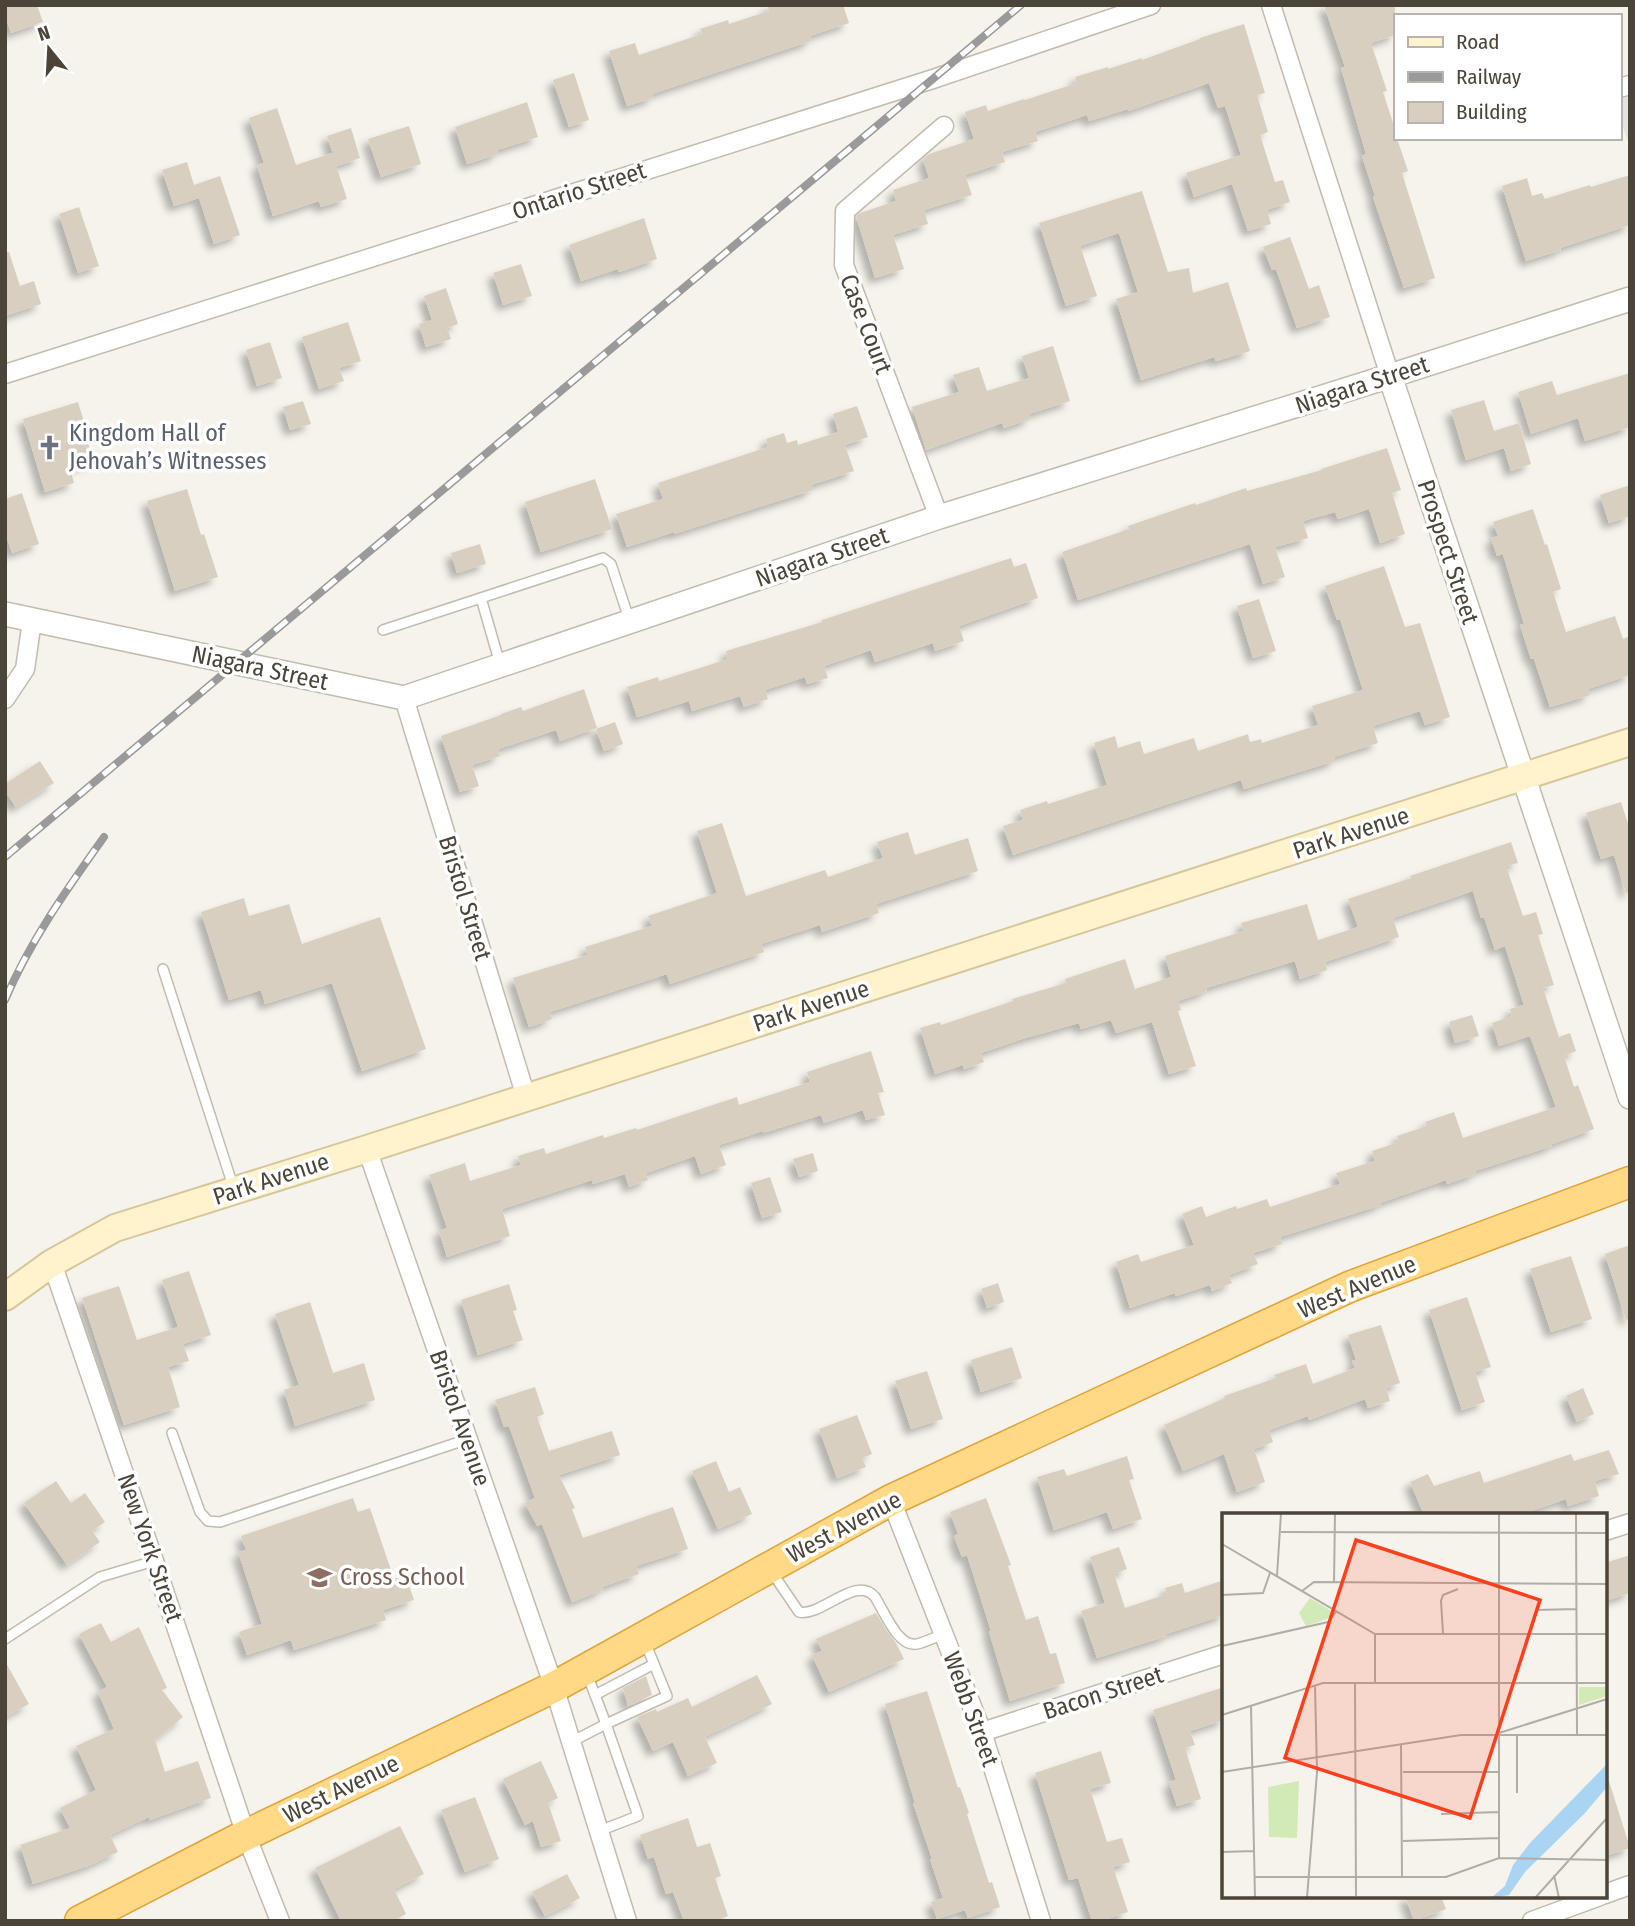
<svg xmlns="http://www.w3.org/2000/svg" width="1635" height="1926" viewBox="0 0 1635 1926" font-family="'Fira Sans Condensed',sans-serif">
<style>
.parking{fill:#e5e3e0}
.building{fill:#d8cfc1;filter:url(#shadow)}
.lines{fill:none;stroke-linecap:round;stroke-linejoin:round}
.service-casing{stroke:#c2bbae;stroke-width:12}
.minor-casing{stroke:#c2bbae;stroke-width:21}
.tertiary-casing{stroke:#c2bbae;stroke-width:26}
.secondary-casing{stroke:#d6c79b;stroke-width:30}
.trunk-casing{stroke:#e0a43c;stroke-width:33}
.service{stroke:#fff;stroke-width:9}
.minor{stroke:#fff;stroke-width:18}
.tertiary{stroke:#fff;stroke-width:23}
.secondary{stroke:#fff3cd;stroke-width:26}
.trunk{stroke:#ffd985;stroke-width:30}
.rail-casing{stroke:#9a9a9a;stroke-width:8}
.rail{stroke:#fff;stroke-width:5;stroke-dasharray:16;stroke-linecap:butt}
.labels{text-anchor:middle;stroke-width:7;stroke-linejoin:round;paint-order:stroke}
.street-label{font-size:24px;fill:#4b4439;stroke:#fff}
.worship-label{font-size:24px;fill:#5b616d;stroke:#fff;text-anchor:start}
.education-label{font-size:24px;fill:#785e54;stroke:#fff;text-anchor:start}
.inset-road{fill:none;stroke:#b2ada4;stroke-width:2}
.view{fill:#fc3f1d;fill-opacity:0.15;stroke:#fc3f1d;stroke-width:3.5}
.inset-edge{fill:none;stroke:#4b4439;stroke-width:3.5}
</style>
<defs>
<filter id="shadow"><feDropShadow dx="-6" dy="6" stdDeviation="3.5" flood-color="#0004"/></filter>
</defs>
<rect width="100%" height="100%" fill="#f6f3ec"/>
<!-- parking -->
<polygon class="parking" points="1630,78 1630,147 1619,116 1619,81"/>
<!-- building -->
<g class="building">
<polygon points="5,5 37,5 43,22 11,33 5,15"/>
<polygon points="767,5 843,5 849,23 810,36 811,41 652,94 653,98 627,106 609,51 635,43 639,55 702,34 700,29 728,20 729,24 769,11"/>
<polygon points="1324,5 1395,5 1395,35 1371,43 1387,91 1383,92 1395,129 1395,138 1397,138 1408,171 1402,173 1435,278 1404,288 1373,197 1375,196 1362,156 1366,154 1341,68 1345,67"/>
<polygon points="1244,24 1265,93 1257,95 1268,132 1260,135 1275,182 1283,180 1290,202 1267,210 1271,224 1248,231 1232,184 1194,197 1186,173 1241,155 1225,106 1218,108 1209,83 1128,111 1128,109 1089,121 1087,115 1035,132 1038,141 1002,152 1005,162 965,175 972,195 924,210 928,224 893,235 904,269 875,278 856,216 860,213 896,201 893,190 929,178 923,159 929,154 974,139 965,112 986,105 988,111 1024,99 1025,100 1077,83 1075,77 1108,67 1108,69 1142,58 1142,60 1200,39 1200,38"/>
<polygon points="574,73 589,120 569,127 553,80"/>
<polygon points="527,102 538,137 497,150 498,154 467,164 455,127"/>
<polygon points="277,108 296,165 332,153 347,199 321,207 319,201 273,216 257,165 264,163 249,118"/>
<polygon points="409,126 421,164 381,177 368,139"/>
<polygon points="351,128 360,158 337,166 327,136"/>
<polygon points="187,162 194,185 220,176 240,235 214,244 199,198 174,206 162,170"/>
<polygon points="1630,175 1630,225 1560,248 1561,250 1526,261 1502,186 1527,178 1532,196 1542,193 1545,199 1590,185 1591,187"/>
<polygon points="1142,191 1168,272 1189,268 1193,293 1228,282 1250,351 1216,361 1214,357 1141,380 1116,299 1138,292 1119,233 1080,246 1097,296 1066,306 1039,223"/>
<polygon points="79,207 99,266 78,273 59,214"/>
<polygon points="644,218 657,259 619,272 618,269 581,281 569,245"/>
<polygon points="1290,237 1309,289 1319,285 1330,317 1297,328 1276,269 1272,270 1263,247"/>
<polygon points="9,252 20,286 34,281 41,304 5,316 5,253"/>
<polygon points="521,264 532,296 503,305 493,273"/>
<polygon points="446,288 458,324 447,328 451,339 426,347 419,324 432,320 424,296"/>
<polygon points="348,322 361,361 339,368 344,381 319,389 302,337"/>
<polygon points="270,342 282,378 257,386 246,350"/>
<polygon points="1053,346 1070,401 1029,414 1030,419 1004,428 1002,423 926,450 912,407 959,392 953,375 979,367 987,391 1029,378 1022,356"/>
<polygon points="1630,373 1630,427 1585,441 1578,418 1531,434 1518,392 1552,381 1557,395"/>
<polygon points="1484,400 1494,431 1519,423 1531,464 1511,471 1504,448 1466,460 1451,410"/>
<polygon points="303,401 311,424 290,430 283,407"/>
<polygon points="78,402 89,438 86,438 94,461 70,468 74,483 45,492 23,419"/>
<polygon points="857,406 868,437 845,445 854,471 811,485 813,490 674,534 674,532 627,547 616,514 663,499 658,483 768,447 766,439 784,433 787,443 797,440 798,445 838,432 833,414"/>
<polygon points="1387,448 1401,490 1392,493 1405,534 1380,543 1369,509 1338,519 1335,512 1303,521 1308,538 1275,547 1285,577 1263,584 1250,544 1078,600 1062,552 1129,529 1128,526 1195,503 1196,505 1246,488 1247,491 1322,470 1321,469"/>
<polygon points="595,479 612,529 541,552 525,502"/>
<polygon points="1630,485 1630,516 1609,523 1600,495"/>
<polygon points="187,489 201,535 204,534 218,577 175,591 147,501"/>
<polygon points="22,493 39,544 12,553 5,532 5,499"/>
<polygon points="1533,509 1545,545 1547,544 1561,589 1553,592 1566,632 1615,616 1623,639 1630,636 1630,675 1588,689 1590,695 1550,707 1534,659 1531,659 1520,625 1524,624 1503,554 1497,556 1491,538 1498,536 1493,522"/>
<polygon points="480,544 486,564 457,573 451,553"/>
<polygon points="1011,558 1014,567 1026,563 1038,598 959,626 964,641 935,651 933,643 875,662 871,650 824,666 828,678 807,684 805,677 765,690 768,699 744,707 740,696 692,711 689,701 637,717 627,687 658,677 659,681 728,659 726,651 822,622 822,620"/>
<polygon points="1384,566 1405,627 1420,623 1450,717 1425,725 1420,711 1373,726 1378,743 1334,757 1335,761 1244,789 1241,780 1013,855 1003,826 1023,820 1020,810 1047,801 1048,804 1107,785 1094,743 1115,736 1118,748 1140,741 1144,754 1194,738 1198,751 1248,734 1250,742 1261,739 1262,743 1318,725 1312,706 1363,690 1340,619 1337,620 1325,586"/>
<polygon points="1259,599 1276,651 1253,658 1237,606"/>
<polygon points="584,689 597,728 560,741 556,730 498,749 500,756 472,765 479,786 460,792 441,736 501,715 501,714 521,707 523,711"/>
<polygon points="615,722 623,744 604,751 596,729"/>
<polygon points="40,761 54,783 16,807 5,791 5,784"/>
<polygon points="1621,802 1630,830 1630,892 1626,893 1614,855 1601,859 1586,813"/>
<polygon points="722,823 746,896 825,870 828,877 883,858 877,842 908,832 915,855 968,838 978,871 876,904 879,913 822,932 820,925 761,944 764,952 670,984 667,974 550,1012 552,1019 529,1027 513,978 588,955 585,947 652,926 648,916 717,893 697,831"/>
<polygon points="1511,842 1518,863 1506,866 1523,916 1536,912 1543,934 1538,935 1554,985 1543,988 1559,1037 1570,1033 1576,1051 1564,1056 1574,1087 1578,1085 1594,1129 1552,1144 1552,1146 1475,1171 1476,1174 1447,1184 1446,1180 1380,1203 1381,1205 1280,1237 1282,1244 1253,1253 1258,1264 1229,1275 1232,1283 1212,1291 1210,1285 1176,1296 1175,1293 1130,1308 1116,1262 1138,1254 1141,1262 1194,1245 1182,1214 1202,1206 1206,1217 1236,1206 1237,1209 1267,1199 1270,1207 1340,1184 1336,1173 1375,1161 1372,1151 1399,1142 1397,1136 1427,1126 1425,1122 1454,1112 1463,1138 1556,1107 1530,1036 1499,1046 1492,1023 1512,1016 1510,1009 1524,1005 1505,946 1495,950 1484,917 1481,918 1473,891 1393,918 1399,937 1325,962 1327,970 1300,979 1295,961 1206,988 1207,991 1178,1001 1181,1010 1178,1011 1196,1066 1169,1074 1152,1022 1116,1033 1111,1020 1081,1029 1079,1023 1022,1039 981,1053 984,1062 964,1069 963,1065 935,1074 920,1028 940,1022 941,1025 1013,1001 1012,999 1066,983 1065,979 1125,959 1135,989 1171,977 1165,956 1244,931 1241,923 1307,904 1318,940 1358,927 1348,899 1411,878 1410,876"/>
<polygon points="244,898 249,916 289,904 302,944 380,917 426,1049 362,1071 332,983 265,1004 261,990 229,1000 201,912"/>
<polygon points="1472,1015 1479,1036 1455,1043 1449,1022"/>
<polygon points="871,1051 884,1092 878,1093 885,1115 866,1120 863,1110 824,1123 821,1115 763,1133 763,1131 719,1145 726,1165 701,1174 695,1156 646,1173 648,1180 629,1187 625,1174 593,1184 592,1180 502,1209 510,1236 447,1257 439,1231 447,1228 429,1175 465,1163 470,1181 521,1165 518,1156 544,1148 546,1154 603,1135 604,1138 636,1128 637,1130 737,1097 739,1105 810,1082 807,1072"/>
<polygon points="813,1153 818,1171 799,1177 793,1159"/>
<polygon points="770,1177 782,1212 762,1218 751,1183"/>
<polygon points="1630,1245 1630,1319 1626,1320 1605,1254"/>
<polygon points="1571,1256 1592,1319 1551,1332 1530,1269"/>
<polygon points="189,1271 211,1335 183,1344 189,1361 168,1367 180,1407 124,1425 82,1298 119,1286 137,1340 178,1327 162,1280"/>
<polygon points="998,1283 1004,1302 987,1308 981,1289"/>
<polygon points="509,1284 517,1310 513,1311 523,1340 478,1355 461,1300"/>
<polygon points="1467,1297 1491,1367 1475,1372 1485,1402 1462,1410 1429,1310"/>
<polygon points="310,1302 333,1373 364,1363 375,1400 295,1426 284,1390 299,1385 275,1314"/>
<polygon points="1381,1325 1400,1383 1386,1388 1390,1401 1368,1408 1365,1399 1309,1420 1308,1416 1269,1430 1273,1442 1254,1449 1265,1482 1237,1492 1224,1454 1183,1471 1164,1425 1225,1398 1224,1396 1276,1378 1274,1375 1306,1364 1313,1384 1355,1368 1352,1361 1356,1360 1348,1335"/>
<polygon points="1012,1347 1022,1378 981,1392 971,1360"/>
<polygon points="927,1371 943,1419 911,1429 895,1381"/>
<polygon points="535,1387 544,1414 537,1417 549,1451 612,1431 620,1455 559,1475 575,1508 572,1509 583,1538 673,1507 688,1549 636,1566 639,1574 602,1587 603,1590 572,1602 542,1524 537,1526 525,1503 535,1498 509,1426 504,1427 495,1400"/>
<polygon points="1583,1388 1594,1414 1577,1422 1566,1396"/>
<polygon points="857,1415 872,1454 862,1458 866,1467 837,1478 819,1429"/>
<polygon points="1609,1450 1619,1474 1595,1481 1599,1496 1568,1506 1566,1499 1519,1515 1424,1515 1410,1482 1428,1474 1434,1486 1480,1471 1484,1483 1571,1454 1574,1461"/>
<polygon points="1127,1456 1134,1479 1129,1480 1142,1519 1113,1529 1107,1512 1054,1530 1037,1477 1064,1469 1067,1476"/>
<polygon points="716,1461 729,1492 740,1487 752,1514 718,1529 692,1471"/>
<polygon points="56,1481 71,1503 85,1493 105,1522 92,1531 100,1542 67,1565 24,1503"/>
<polygon points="353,1498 358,1512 370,1508 394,1579 406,1576 414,1600 383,1610 386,1620 294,1650 291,1640 247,1655 239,1632 262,1624 238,1552 246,1550 241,1536"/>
<polygon points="986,1498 1011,1565 1008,1566 1026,1620 1038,1616 1050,1654 1056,1653 1065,1683 1010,1701 989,1632 991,1631 967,1555 962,1557 954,1536 958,1534 950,1512"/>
<polygon points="1119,1547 1127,1569 1114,1574 1125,1608 1167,1594 1165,1588 1182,1583 1185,1593 1224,1580 1224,1615 1166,1634 1167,1636 1097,1658 1081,1611 1105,1603 1090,1557"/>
<polygon points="1630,1555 1630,1593 1605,1601 1605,1563"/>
<polygon points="876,1613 887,1631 896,1643 904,1659 829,1692 812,1655 822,1651 816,1639"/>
<polygon points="101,1623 111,1642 139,1627 167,1688 162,1690 183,1717 155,1740 165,1772 198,1761 211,1798 150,1820 149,1817 110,1835 118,1852 88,1866 33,1884 20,1845 70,1828 60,1808 96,1790 76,1746 114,1729 98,1692 107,1687 79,1634"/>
<polygon points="5,1661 29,1704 5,1717"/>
<polygon points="757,1675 772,1704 705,1737 717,1763 688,1776 673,1742 653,1751 637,1717 656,1709 657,1712 688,1698 692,1707"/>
<polygon points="646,1676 652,1695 628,1706 623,1688"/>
<polygon points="1224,1687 1224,1720 1190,1731 1195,1745 1185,1748 1201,1799 1177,1806 1169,1782 1176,1780 1153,1710"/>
<polygon points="927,1691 958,1788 960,1787 969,1813 967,1814 989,1883 992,1882 1000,1907 968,1918 965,1910 937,1919 931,1902 943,1898 930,1859 932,1859 913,1803 915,1803 885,1704"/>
<polygon points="1101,1751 1111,1783 1090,1789 1107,1842 1122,1838 1130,1862 1113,1867 1128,1912 1101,1921 1092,1921 1078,1878 1069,1880 1035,1773"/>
<polygon points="541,1761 558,1798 548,1803 561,1841 541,1847 533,1821 525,1825 503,1779"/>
<polygon points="1609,1781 1630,1848 1605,1856 1605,1782"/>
<polygon points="475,1797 499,1859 465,1872 441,1810"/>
<polygon points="688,1818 697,1847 710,1843 721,1876 715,1878 728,1916 715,1921 684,1921 673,1892 666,1894 654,1857 648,1859 640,1835"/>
<polygon points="400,1826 424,1874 394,1889 406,1914 393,1921 341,1921 315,1868"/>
<polygon points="567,1874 580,1898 545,1916 532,1892"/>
<polygon points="1405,1896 1441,1896 1446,1909 1414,1921"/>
</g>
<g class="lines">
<defs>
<g id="service">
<polyline points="481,598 500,664"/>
<polyline points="383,630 603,558 611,564 630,622"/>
<polyline points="163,969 234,1189"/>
<polyline points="172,1433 200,1512 208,1521 220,1522 468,1439"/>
<path d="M771,1571L799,1612C822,1617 856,1574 875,1597C884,1611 898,1648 917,1644C926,1642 935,1637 944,1634"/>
<polyline points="5,1639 100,1577 154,1561"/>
<polyline points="587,1674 606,1724 667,1696 645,1642"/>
<polyline points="595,1695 654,1664"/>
<polyline points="571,1742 606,1724 638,1816 599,1831"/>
</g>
<g id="minor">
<polyline points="1271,5 1390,376"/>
<polyline points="1623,87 1630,85"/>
<polyline points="5,374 933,79 1151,5"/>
<polyline points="939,517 844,265 845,211 944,126"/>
<polyline points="404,698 526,1097"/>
<polyline points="5,699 25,669 32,621"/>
<polyline points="367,1149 554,1687 627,1921"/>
<polyline points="52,1263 154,1561 246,1835 280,1921"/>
<polyline points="891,1500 982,1732 1041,1921"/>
<polyline points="1605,1531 1630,1523"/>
<polyline points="982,1732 1224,1654"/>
<polyline points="1605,1894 1630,1885"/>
<polyline points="1532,1921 1600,1896"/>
</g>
<g id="tertiary">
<polyline points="1390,376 1630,1097"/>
<polyline points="5,614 404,698 939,517 1390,376 1630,299"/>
</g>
<polyline id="secondary" points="5,1297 52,1263 115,1228 367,1149 1630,742"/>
<polyline id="trunk" points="80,1921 246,1835 554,1687 891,1500 1349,1287 1630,1182"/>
</defs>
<!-- service casing -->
<use href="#service" class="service-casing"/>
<!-- minor casing -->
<use href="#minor" class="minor-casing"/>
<!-- tertiary casing -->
<use href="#tertiary" class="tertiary-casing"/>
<!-- secondary casing -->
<use href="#secondary" class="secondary-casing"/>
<!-- trunk casing -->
<use href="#trunk" class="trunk-casing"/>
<!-- service -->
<use href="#service" class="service"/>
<!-- minor -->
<use href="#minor" class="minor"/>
<!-- tertiary -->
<use href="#tertiary" class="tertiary"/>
<!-- secondary -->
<use href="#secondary" class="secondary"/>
<!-- trunk -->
<use href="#trunk" class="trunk"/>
<defs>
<g id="rail">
<polyline points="5,857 1021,5"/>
<path d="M5,1000C30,941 67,889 104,837"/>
</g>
</defs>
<!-- rail casing -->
<use href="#rail" class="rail-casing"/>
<!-- rail -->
<use href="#rail" class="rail"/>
</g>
<!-- icons -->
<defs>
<symbol id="church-bare" viewBox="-9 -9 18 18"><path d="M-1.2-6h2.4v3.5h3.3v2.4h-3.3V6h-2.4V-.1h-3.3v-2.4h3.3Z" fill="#6b7280" stroke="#fff" stroke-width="2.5" paint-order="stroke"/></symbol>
<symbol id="school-bare" viewBox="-9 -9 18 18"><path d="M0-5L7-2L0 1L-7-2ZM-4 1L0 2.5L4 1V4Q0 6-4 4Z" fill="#8d6e63" stroke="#fff" stroke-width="2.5" paint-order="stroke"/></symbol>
</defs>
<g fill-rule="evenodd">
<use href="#church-bare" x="32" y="430" width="35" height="35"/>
<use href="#school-bare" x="302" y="1560" width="35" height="35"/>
</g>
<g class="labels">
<!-- street labels -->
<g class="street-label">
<text transform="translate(579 191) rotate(-18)" y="8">Ontario Street</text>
<text transform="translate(866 324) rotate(69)" y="8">Case Court</text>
<text transform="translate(1362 385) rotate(-18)" y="8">Niagara Street</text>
<text transform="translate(1448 552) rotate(72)" y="8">Prospect Street</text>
<text transform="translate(822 557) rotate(-19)" y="8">Niagara Street</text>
<text transform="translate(260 668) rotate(12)" y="8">Niagara Street</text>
<text transform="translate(1351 833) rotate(-18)" y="8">Park Avenue</text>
<text transform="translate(465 898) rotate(73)" y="8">Bristol Street</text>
<text transform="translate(811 1006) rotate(-18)" y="8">Park Avenue</text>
<text transform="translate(271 1179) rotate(-18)" y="8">Park Avenue</text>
<text transform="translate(1357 1287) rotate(-23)" y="8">West Avenue</text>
<text transform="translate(460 1418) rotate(71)" y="8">Bristol Avenue</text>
<text transform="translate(844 1527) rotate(-28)" y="8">West Avenue</text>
<text transform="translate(150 1548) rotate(71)" y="8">New York Street</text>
<text transform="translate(1103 1693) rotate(-18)" y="8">Bacon Street</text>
<text transform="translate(971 1709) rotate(70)" y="8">Webb Street</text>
<text transform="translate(341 1789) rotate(-26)" y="8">West Avenue</text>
</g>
<!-- worship labels -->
<g class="worship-label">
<text x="69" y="441">Kingdom Hall of<tspan x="69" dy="28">Jehovah’s Witnesses</tspan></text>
</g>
<!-- education labels -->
<g class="education-label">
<text x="340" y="1585">Cross School</text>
</g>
</g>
<!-- overview -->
<g transform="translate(1222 1513)">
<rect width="385" height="385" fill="#f6f3ec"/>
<path d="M88,85L111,99L108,105L84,113L77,100ZM357,174H385V183L357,192ZM77,268L75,325L47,324L46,274Z" fill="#d2eab5"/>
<path d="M385,251V274L363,300L303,359L287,382L269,385L283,373L291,352L308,330Z" fill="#a9d4f2"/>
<path class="inset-road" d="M354,0L355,222M59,19L385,20M0,31L153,121H385M55,63L59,0M112,70L113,0M80,78L92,69L385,71M0,82L41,80L48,60M314,97L354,96M221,120L219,88L221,82L236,76M0,133L106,109L114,99M133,170L134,383M153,170V121M29,193L33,385M0,202L101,170H385M277,220L385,186M179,232L180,363M0,259L239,222H385M181,259H277M295,280V223M219,301L277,299M181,328L277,325M0,339L32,338M277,345V0M332,362L337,385M32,364H224L277,345L385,347M85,385L95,259L93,172M313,385L385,305"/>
<path class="view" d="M134,27L318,87L248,305L63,245Z"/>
<rect width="385" height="385" class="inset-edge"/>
</g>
<!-- border -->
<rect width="1635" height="1926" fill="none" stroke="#4b4439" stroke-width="14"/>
<!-- legend -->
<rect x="1394" y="14" width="228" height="126" fill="#ffffff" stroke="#b7b4b0" stroke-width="2"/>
<rect x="1408" y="37" width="35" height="10" fill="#fff3cd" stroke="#b7b4b0" stroke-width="2"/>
<text x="1456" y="49" font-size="21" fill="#4b4439">Road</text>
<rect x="1408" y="72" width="35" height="10" fill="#9a9a9a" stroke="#b7b4b0" stroke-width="2"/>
<text x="1456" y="84" font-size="21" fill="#4b4439">Railway</text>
<rect x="1408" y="102" width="35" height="21" fill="#d8cfc1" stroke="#b7b4b0" stroke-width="2"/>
<text x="1456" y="119" font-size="21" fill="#4b4439">Building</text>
<!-- north arrow -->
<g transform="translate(49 49) rotate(342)" stroke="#ffffff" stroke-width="5" paint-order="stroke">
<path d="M0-5L12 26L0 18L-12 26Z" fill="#4b4439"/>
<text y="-10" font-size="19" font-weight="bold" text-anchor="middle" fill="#4b4439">N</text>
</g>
</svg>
